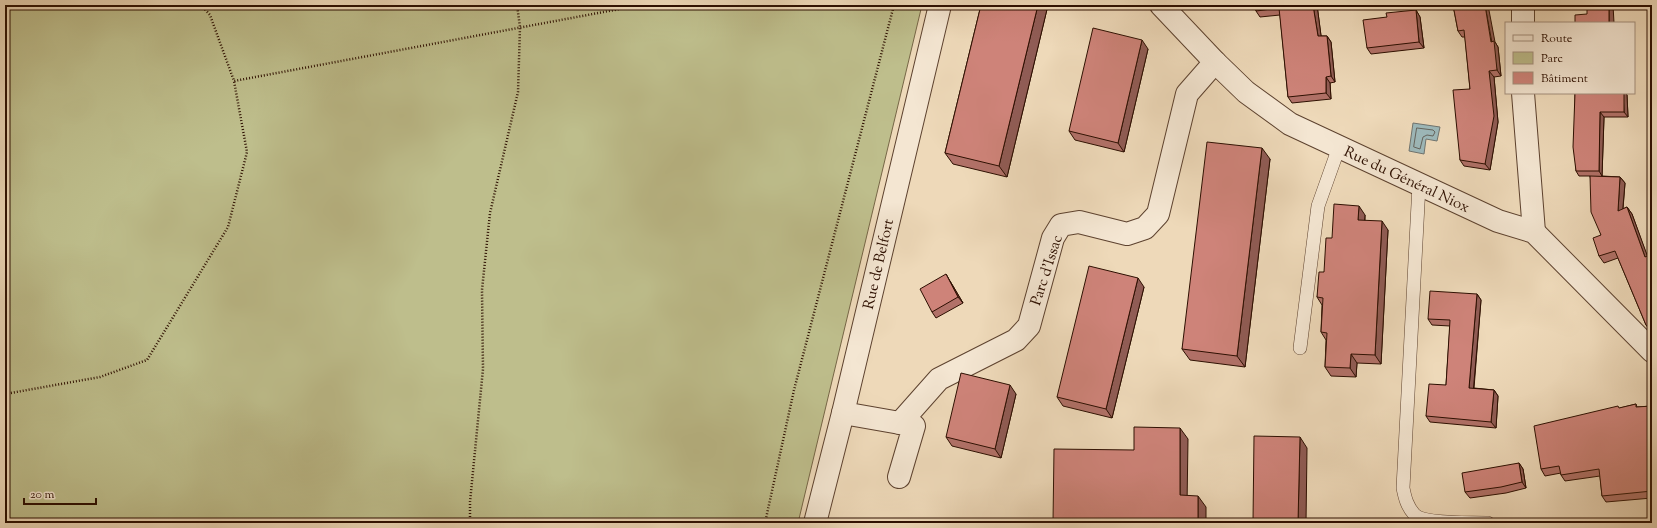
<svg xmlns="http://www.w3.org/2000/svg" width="1657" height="528" viewBox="0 0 1657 528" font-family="'Sorts Mill Goudy',serif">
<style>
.green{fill:#bebe8c;stroke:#766646}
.water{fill:#9db8b9;stroke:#70746f}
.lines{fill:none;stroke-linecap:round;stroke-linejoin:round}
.shore{stroke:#65645d;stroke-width:1}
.lane-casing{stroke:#5d422f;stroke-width:14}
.street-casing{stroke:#5d422f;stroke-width:24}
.path{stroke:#2d0f01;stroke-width:2.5;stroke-dasharray:1 2;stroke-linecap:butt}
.lane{stroke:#f4e6d2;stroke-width:13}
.street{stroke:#f4e6d2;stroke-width:22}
.wall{fill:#b17168;stroke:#2d0f01}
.shaded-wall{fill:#905c55;stroke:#2d0f01}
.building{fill:#ce8379;stroke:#2d0f01}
.labels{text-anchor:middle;stroke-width:3;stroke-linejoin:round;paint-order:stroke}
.street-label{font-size:15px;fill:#2d0f01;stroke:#f4e6d2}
</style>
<rect width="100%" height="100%" fill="#eed9b9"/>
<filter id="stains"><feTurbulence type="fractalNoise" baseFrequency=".005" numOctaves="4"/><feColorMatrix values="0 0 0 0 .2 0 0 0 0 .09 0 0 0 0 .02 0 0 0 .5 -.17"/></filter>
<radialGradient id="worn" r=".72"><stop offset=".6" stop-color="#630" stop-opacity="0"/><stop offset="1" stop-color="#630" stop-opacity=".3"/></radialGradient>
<!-- green -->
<polygon class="green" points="5,5 922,5 798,523 5,523"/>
<!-- water -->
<polygon class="water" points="1413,123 1440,127 1437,141 1426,139 1424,154 1409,151"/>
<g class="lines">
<!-- shore -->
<polygon class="shore" points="1417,128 1433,130 1435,132 1433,136 1427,135 1423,137 1420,149 1414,147"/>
<defs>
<g id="lane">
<path d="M1419,185L1403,488C1405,498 1407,506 1414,514C1424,525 1472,522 1488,523"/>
<polyline points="1300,348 1318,206 1339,147"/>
</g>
<g id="street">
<polyline points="1161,5 1215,62 1246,92 1290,124 1498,221 1534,232 1652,351"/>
<polyline points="1523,23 1523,5"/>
<polyline points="1523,93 1534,232"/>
<polyline points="843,413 900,423"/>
<polyline points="899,477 914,426 900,423 939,379 1016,340 1029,326 1053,238 1061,225 1079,222 1127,234 1145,228 1158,214 1187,94 1215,62"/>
<polyline points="815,523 843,413 940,5"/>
</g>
</defs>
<!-- lane casing -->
<use href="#lane" class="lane-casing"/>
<!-- street casing -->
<use href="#street" class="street-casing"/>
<!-- path -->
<g class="path">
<polyline points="201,5 210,15 234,81 641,5"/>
<polyline points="5,394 100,377 147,360 228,227 247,152 234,81"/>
<polyline points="470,523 470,502 483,369 482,290 490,213 518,92 520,27 517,5"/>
<polyline points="765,523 794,390 894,5"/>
</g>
<!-- lane -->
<use href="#lane" class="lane"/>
<!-- street -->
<use href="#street" class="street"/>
</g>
<!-- wall -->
<g class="wall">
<polygon points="981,5 1048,5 1007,177 953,164 945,153"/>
<polygon points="1255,5 1317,5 1321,36 1327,36 1331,42 1335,82 1330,83 1331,99 1292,103 1288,97 1280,15 1260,17 1256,11"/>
<polygon points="1453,5 1495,42 1498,47 1501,76 1494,77 1498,122 1490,170 1464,166 1460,160 1470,89 1465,37 1462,37 1458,31"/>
<polygon points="1416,10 1420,17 1424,48 1371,54 1367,48 1387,17"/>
<polygon points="1148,49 1124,152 1075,140 1069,131"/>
<polygon points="1575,93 1627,95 1628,117 1604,117 1602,176 1620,177 1625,183 1623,209 1627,207 1632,214 1647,256 1652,254 1652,333 1646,325 1618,258 1604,263 1599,256 1601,235 1590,176 1579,176 1576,171"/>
<polygon points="1270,159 1245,367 1190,360 1182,349"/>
<polygon points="1365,215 1365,221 1388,230 1381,364 1357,363 1356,377 1331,376 1325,367 1326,340 1321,332 1322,305 1317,297 1324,272"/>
<polygon points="950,281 963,303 936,318 932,312"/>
<polygon points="1144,287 1112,418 1063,406 1057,397"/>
<polygon points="1477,294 1481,300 1474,388 1494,390 1498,396 1496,428 1430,422 1426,416 1446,385 1450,326 1432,325 1428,319"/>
<polygon points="1016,394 1001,458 952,446 946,437"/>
<polygon points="1636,404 1637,407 1652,406 1652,498 1606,502 1602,496 1600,476 1565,481 1561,475 1561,473 1545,476 1541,469 1620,408"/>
<polygon points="1519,463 1523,469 1526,488 1506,493 1470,498 1465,492"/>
</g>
<!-- shaded-wall -->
<g class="shaded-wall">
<polygon points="1038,5 1048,5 1007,177 999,166"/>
<polygon points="1313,5 1317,5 1322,43 1318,36"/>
<polygon points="1485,5 1488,5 1495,42 1498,47 1501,76 1497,70"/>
<polygon points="1609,5 1613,5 1614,23 1609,23"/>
<polygon points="1416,10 1420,17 1424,48 1419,42"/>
<polygon points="1327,36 1331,42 1335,82 1331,76"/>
<polygon points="1142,40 1148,49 1124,152 1118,143"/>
<polygon points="1489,71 1494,77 1498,122 1490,170 1485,164"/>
<polygon points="1326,77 1330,83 1331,99 1326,93"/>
<polygon points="1623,93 1626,93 1627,95 1628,117 1624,112"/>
<polygon points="1600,112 1604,117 1602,176 1599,171"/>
<polygon points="1262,148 1270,159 1245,367 1237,356"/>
<polygon points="1620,177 1625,183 1622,218 1618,211"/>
<polygon points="1359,206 1365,215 1364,229 1358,220"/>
<polygon points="1627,207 1632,214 1650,263 1645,257"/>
<polygon points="1382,221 1388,230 1381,364 1375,355"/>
<polygon points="946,274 950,281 963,303 958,297"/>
<polygon points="1138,278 1144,287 1112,418 1106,409"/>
<polygon points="1477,294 1481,300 1473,394 1469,388"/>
<polygon points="1351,354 1357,363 1356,377 1350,368"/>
<polygon points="1010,385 1016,394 1001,458 995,449"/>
<polygon points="1494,390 1498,396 1496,428 1491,422"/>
<polygon points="1180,428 1188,439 1187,506 1180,495"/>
<polygon points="1300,437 1307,448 1306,523 1298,523"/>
<polygon points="1519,463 1523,469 1526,488 1522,482"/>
<polygon points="1198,496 1206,507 1206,523 1198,523"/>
</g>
<!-- building -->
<g class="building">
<polygon points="981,5 1038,5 999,166 945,153"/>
<polygon points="1255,5 1313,5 1318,36 1327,36 1331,76 1326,77 1326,93 1288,97 1279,8 1256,11"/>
<polygon points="1453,5 1485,5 1491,42 1494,41 1497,70 1489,71 1494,116 1485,164 1460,160 1453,90 1470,89 1464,30 1458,31"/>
<polygon points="1587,5 1609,5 1609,23 1575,23 1575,15 1587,14"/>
<polygon points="1416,10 1419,42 1367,48 1363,20 1387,17 1386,13"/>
<polygon points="1093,28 1142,40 1118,143 1069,131"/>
<polygon points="1575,93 1624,93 1624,112 1600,112 1599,171 1576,171 1573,147"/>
<polygon points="1207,142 1262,148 1237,356 1182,349"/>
<polygon points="1590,176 1620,177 1618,211 1627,207 1645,257 1652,254 1652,331 1646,325 1615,251 1599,256 1593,238 1601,235 1591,212"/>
<polygon points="1334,204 1359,206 1358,220 1382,221 1375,355 1351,354 1350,368 1325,367 1327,333 1321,332 1323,298 1317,297 1319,272 1324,272 1326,238 1332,238"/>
<polygon points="1089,266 1138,278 1106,409 1057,397"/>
<polygon points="946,274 958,297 932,312 920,289"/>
<polygon points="1430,291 1477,294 1469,388 1494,390 1491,422 1426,416 1429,384 1446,385 1450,320 1428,319"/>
<polygon points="961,373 1010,385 995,449 946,437"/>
<polygon points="1636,404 1636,407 1652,406 1652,491 1602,496 1599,469 1561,475 1559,466 1541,469 1534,426 1618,406 1619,408"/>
<polygon points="1134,427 1180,428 1180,495 1198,496 1198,523 1053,523 1054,449 1134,450"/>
<polygon points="1254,436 1300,437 1298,523 1253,523"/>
<polygon points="1519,463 1522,482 1501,487 1465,492 1462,473"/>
</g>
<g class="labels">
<!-- street labels -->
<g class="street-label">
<text transform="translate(1407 179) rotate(25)" y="5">Rue du Général Niox</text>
<text transform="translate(878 264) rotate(-77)" y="5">Rue de Belfort</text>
<text transform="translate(1046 270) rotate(-72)" y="5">Parc d'Issac</text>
</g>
</g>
<!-- margin -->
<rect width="1657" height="528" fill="none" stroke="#eed9b9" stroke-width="20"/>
<rect x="6" y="6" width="1645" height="516" fill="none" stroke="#2d0f01" stroke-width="2"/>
<rect x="10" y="10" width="1637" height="508" fill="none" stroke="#2d0f01"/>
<!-- legend -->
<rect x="1505" y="22" width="130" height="72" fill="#f4e6d2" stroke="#a4907e"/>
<rect x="1513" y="35" width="20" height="6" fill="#f4e6d2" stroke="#a4907e"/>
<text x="1541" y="42" font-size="12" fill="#2d0f01">Route</text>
<rect x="1513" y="52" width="20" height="12" fill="#bebe8c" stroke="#a4907e"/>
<text x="1541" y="62" font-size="12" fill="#2d0f01">Parc</text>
<rect x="1513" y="72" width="20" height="12" fill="#ce8379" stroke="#a4907e"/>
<text x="1541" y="82" font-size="12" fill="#2d0f01">Bâtiment</text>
<!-- scale -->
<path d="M24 498v6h72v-6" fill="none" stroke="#2d0f01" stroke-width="2"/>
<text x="30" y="498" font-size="12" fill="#2d0f01" stroke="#f4e6d2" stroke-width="3" paint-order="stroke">20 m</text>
<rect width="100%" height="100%" filter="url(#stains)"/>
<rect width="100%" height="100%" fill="url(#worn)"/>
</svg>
